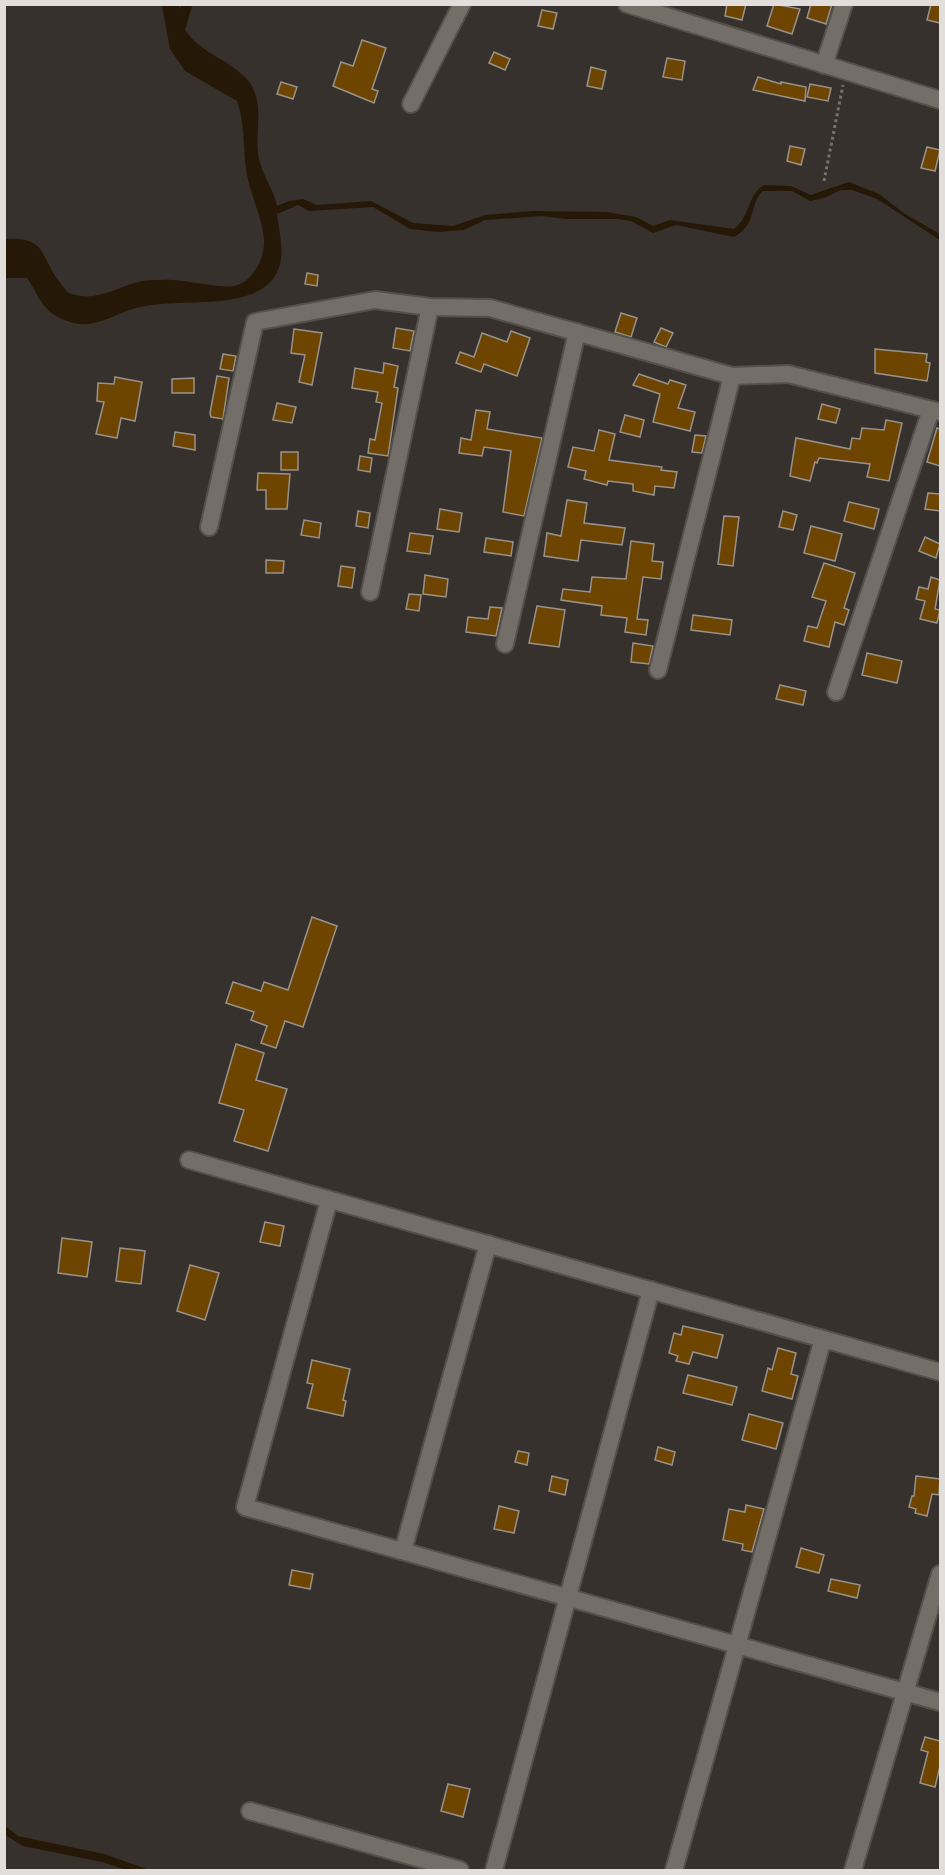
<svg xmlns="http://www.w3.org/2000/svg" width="945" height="1875" viewBox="0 0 945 1875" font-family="'Noto Sans',sans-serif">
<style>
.water{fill:#261806}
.building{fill:#6e4500;stroke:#98928c;stroke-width:1.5}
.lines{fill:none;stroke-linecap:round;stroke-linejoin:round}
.minor-casing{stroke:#54504c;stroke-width:20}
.path{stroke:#76716d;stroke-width:3;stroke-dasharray:3 3;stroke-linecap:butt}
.minor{stroke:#736e68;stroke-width:16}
</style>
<rect width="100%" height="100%" fill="#36312c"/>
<!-- water -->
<g class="water">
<path d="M162,5H178L180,9L181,5L192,6L185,30C202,54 226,58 246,78C268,102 252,135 260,163C264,178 274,190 277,206L289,201L303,199L317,205L371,201L413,223L453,226L485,215L533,211L607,212L636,217L653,226L670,220L734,229C751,216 747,195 764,185L791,186L811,195L849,182L879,194L905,214L938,233L940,240L877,199L852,190H841L824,198L810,201L792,191H763C749,202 758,224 734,237L676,225L653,233L631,221L618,219H566L542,216L485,220L464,230L438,232L410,229L373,207L309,211L298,205L277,214C279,231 286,255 277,272C272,283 261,291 249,295C213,307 172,299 136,308C113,314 95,330 70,322C41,312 42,300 27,278H5V239C49,236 39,258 62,285C65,289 67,293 72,294C96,302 115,288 138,282C145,280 153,280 161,280C181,278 218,289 234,286C253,282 265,258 264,240C263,220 249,191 246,169C243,146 245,124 237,101L185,71L170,49Z"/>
<polygon points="4,1825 18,1836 104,1854 149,1870 126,1870 102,1862 23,1846 5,1835"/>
</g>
<!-- building -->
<g class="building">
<polygon points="727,4 746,4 742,20 725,16"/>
<polygon points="774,4 800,9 792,34 767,26"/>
<polygon points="811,4 832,4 826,24 807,18"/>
<polygon points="931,4 940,4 940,23 927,20"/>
<polygon points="542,10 557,13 553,29 538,26"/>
<polygon points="362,40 386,48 372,89 378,91 374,103 333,86 341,62 353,66"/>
<polygon points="494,52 510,59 505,70 489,63"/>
<polygon points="667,58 685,61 682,80 663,77"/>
<polygon points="591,67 606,71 602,89 587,86"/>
<polygon points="758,77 781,84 781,82 806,87 805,101 753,90"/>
<polygon points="281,82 297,87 293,99 277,94"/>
<polygon points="810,84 831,88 828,101 807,97"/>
<polygon points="790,146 805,149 801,165 787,161"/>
<polygon points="927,147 940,150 935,171 921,168"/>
<polygon points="307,273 318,275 317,286 305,284"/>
<polygon points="621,313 637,318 631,337 615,332"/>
<polygon points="396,328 414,331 410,351 393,348"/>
<polygon points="661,328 673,333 666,347 654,342"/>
<polygon points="294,329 322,333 312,385 299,382 305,355 291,353"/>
<polygon points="511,331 530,338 517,376 484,364 481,372 456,363 460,352 474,357 482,333 507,342"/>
<polygon points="875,349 927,354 926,362 930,363 927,381 875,373"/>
<polygon points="223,354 236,356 233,371 220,369"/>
<polygon points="384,363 398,366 394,387 398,388 388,456 368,453 370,439 375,440 382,403 376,402 378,392 352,388 355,368 383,373"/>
<polygon points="639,374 668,384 670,380 686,385 678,408 695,412 690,431 653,422 660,394 633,385"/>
<polygon points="217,376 229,378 223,419 211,417 210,413"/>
<polygon points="115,377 142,382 135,421 121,418 117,438 96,434 104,402 97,401 98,383 114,384"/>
<polygon points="194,378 194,393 172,393 172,379"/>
<polygon points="277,403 296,407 292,423 273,420"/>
<polygon points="822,404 840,409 836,423 818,419"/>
<polygon points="476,410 490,412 487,429 542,438 524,516 503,512 511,451 484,447 482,456 459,453 461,438 471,440"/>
<polygon points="625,415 644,420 640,437 620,432"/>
<polygon points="886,420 902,423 889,481 867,477 870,464 819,458 817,463 815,462 810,481 790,476 796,438 850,449 852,438 860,439 862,428 884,430"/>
<polygon points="937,428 940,429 940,466 927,462"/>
<polygon points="599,430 615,434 609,460 662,467 661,470 677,472 674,488 655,486 654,495 633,491 633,484 608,481 607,485 584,479 586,471 568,467 573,447 594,451"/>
<polygon points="175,432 195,435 195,450 173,446"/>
<polygon points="695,435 706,436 702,453 692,452"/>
<rect x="281" y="452" width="17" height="18"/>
<polygon points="360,456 372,458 370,472 358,470"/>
<polygon points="258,473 290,474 287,509 266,509 266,490 257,490"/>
<polygon points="928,493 940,494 940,511 925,509"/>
<polygon points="567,500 587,503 584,523 625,528 622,545 581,540 578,561 544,556 547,533 561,536"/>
<polygon points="849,502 879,509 874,529 844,521"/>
<polygon points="440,509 462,513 459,532 437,529"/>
<polygon points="358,511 370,513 368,528 356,526"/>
<polygon points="783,511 797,515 793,530 779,527"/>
<polygon points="724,516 739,517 733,566 718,564"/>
<polygon points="304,520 321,523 319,538 301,535"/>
<polygon points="811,526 842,534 835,561 804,553"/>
<polygon points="410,533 433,536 430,554 407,551"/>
<polygon points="925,537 940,544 936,558 919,551"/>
<polygon points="486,538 513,542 511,556 484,552"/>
<polygon points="631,541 654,544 652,561 663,562 661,579 643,577 637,619 648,620 646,635 625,632 627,618 601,615 602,606 561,600 563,589 590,592 592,577 626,579"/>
<polygon points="266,560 284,561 283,573 266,573"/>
<polygon points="824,563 855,573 844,608 849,610 844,625 835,622 829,647 804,641 808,626 817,628 826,601 812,597"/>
<polygon points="341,566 355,568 352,588 338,586"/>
<polygon points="425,575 448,579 446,597 423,594"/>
<polygon points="931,577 940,580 935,609 940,610 937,623 920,619 925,601 916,599 919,587 928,589"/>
<polygon points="409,594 421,595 419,611 406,609"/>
<polygon points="537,606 565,610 559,647 529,643"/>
<polygon points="490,607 502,608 496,636 466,632 468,617 488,619"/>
<polygon points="693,615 732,620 730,635 691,630"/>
<polygon points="633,643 653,646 649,664 631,662"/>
<polygon points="867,653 902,661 897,683 862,675"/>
<polygon points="780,685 806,691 803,705 776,699"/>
<polygon points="312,917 337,926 303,1027 285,1021 276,1048 261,1043 267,1026 251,1020 254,1012 226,1003 233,982 261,991 264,982 288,990"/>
<polygon points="236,1044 264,1053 256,1080 287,1089 268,1151 234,1141 244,1110 219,1103"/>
<polygon points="265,1222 284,1226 280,1246 260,1242"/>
<polygon points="62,1238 92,1242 87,1277 58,1273"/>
<polygon points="120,1248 145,1251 141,1284 116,1281"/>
<polygon points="190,1265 219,1273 205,1320 177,1311"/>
<polygon points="683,1326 723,1335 717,1358 693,1352 689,1364 676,1361 678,1356 669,1353 674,1333 681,1335"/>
<polygon points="778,1348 796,1353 791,1374 798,1376 792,1399 762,1391 768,1368 772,1370"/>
<polygon points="312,1360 350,1369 343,1400 346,1401 343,1416 307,1408 313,1384 307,1383"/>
<polygon points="688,1375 737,1387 732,1405 683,1393"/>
<polygon points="749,1414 783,1423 776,1449 742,1440"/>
<polygon points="658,1447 675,1452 672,1465 655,1460"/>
<polygon points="518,1451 529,1453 527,1465 515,1462"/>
<polygon points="552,1476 568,1480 565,1495 549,1491"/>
<polygon points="916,1476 940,1479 939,1495 932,1494 927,1516 915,1513 916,1509 909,1507 912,1496 914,1496"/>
<polygon points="746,1505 764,1509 752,1552 742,1550 743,1544 723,1540 729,1509 745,1512"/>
<polygon points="499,1506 519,1511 514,1533 494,1529"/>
<polygon points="801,1548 824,1555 819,1573 796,1567"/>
<polygon points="292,1570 313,1574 310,1589 289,1585"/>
<polygon points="831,1579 860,1585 857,1598 828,1591"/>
<polygon points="925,1737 940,1741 940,1766 935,1787 920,1783 928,1752 921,1750"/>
<polygon points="448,1784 470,1789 463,1817 441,1811"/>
</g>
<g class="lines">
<defs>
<g id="minor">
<polyline points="627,4 940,100"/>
<polyline points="824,65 844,4"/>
<polyline points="411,104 462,4"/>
<polyline points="209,527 255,322 375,300 430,307 490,308 732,376 788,374 940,412"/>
<polyline points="370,592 430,307"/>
<polyline points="505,644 577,332"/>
<polyline points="658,670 732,376"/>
<polyline points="836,692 931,410"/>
<polyline points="189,1160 940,1372"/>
<polyline points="329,1200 245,1507 940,1702"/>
<polyline points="403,1551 488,1244"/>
<polyline points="250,1811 460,1870"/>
<polyline points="494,1870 651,1290"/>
<polyline points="674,1870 823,1339"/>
<polyline points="853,1870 940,1574"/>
</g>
</defs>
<!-- minor casing -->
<use href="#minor" class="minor-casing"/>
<!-- path -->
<polyline class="path" points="824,181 843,85"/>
<!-- minor -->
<use href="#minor" class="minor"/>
</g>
<!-- border -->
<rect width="945" height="1875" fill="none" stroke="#e1dedb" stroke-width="12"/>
</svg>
